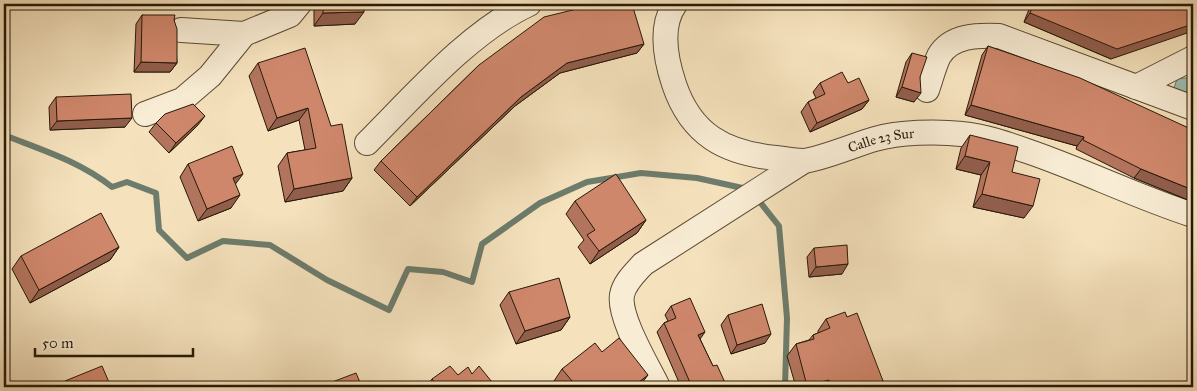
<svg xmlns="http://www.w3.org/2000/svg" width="1197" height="391" viewBox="0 0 1197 391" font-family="'IM FELL Great Primer',serif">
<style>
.water{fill:#9cbeaf;stroke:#6d7c6c}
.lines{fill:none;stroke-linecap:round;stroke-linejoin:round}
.stream{stroke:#6d7c6c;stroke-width:6}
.minor-casing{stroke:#5a4b34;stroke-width:26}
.minor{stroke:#f8ecd4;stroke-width:24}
.wall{fill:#b2745d;stroke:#271907}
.shaded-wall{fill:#915e4c;stroke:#271907}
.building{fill:#cf876c;stroke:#271907}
.labels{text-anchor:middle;stroke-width:4.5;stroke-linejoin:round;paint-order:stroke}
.street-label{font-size:14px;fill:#271907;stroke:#f8ecd4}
</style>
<rect width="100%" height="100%" fill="#f5e2bd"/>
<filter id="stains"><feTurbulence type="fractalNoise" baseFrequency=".004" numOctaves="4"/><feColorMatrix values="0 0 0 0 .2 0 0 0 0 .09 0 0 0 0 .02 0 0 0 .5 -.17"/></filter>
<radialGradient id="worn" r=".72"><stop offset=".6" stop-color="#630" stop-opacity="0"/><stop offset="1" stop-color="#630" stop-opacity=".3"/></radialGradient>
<!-- water -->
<polygon class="water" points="1193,77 1193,95 1174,88 1177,79"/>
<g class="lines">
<!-- stream -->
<g class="stream">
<path d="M4,135C42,150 79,161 112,187L127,182L156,193L159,230L187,258L223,241L270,245L327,280L389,310L408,269L443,272L472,282L482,244L540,203L587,182L641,173L697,178L747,189"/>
<polyline points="756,197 779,226 787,318 785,387"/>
</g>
<defs>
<g id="minor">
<path id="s1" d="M675,4C659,27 666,60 674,84C691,135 725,153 776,158C785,159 794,161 803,161C819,160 857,144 875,139C899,132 937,131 962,134C984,136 1007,144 1027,151C1083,170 1137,197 1193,215"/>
<polyline points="181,30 244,34"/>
<polyline points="1136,87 1193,58"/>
<path d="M927,90C931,79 934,66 939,56C951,35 979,35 999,36L1193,108"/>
<polyline points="145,114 182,100 210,76 244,34 290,15 299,4"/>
<path d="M367,143C413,97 470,31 529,4"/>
<path d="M658,387C648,366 618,317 622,295C624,283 635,273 643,264L804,161"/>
</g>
</defs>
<!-- minor casing -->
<use href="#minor" class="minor-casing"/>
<!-- minor -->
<use href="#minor" class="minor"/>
</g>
<!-- wall -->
<g class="wall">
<polygon points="314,4 364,4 355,24 314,26"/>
<polygon points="1031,4 1077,4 1111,59 1024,22"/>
<polygon points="142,15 174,20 177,63 170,72 134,72 136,24"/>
<polygon points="644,44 637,53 560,73 515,106 410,206 374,170 381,161 479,65"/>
<polygon points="988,46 1193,130 1193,202 1134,178 1076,149 1077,146 965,115 982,55"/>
<polygon points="912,53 920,77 914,102 896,97 906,62"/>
<polygon points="258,63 331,126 352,178 343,191 285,202 278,166 287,153 305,150 299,120 268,131 249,76"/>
<polygon points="820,83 848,83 869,100 862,109 810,132 801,112 808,102 816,98 813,92"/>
<polygon points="56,97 125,127 50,130 49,107"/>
<polygon points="156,123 198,125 169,153 149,132"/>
<polygon points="970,135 1012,172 1024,218 973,207 981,175 956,169 961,148"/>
<polygon points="188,164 235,185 231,208 198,221 180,177"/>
<polygon points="575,201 646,220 637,233 590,264 578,247 584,240 566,214"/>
<polygon points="119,247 110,260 30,303 12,269 21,256"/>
<polygon points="814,248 842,274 809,277 807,257"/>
<polygon points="509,292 570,317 561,330 516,344 500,305"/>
<polygon points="671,306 700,339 713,366 727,387 681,387 657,332 664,323 668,321 665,315"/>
<polygon points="728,315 765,343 731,354 721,325"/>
<polygon points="847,317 883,381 879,387 796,387 787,356 796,344 809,340 813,335 818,333 818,331 826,319"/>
<polygon points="602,352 639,387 559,387 554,381 562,369"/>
<polygon points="472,374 496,387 426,387 432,379"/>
<polygon points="65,381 111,387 60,387"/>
</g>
<!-- shaded-wall -->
<g class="shaded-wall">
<polygon points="364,12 355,24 314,26 323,13"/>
<polygon points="1030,13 1193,24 1193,31 1111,59 1024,22"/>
<polygon points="644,44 637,53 560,73 515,106 410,206 417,197 521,97 567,63"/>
<polygon points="141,62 177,63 170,72 134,72"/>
<polygon points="902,87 921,93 914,102 896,97"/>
<polygon points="869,100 862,109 810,132 817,123"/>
<polygon points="971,105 1084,137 1077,146 965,115"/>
<polygon points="308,108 299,120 268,131 277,118"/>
<polygon points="205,116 198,125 169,153 176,143"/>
<polygon points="132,118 125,127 50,130 57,121"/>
<polygon points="965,156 990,162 981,175 956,169"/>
<polygon points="1141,169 1193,190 1193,202 1134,178"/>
<polygon points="243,174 234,186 233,178"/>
<polygon points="352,178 343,191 285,202 294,189"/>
<polygon points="982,194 1033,206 1024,218 973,207"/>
<polygon points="240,195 231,208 198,221 207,209"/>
<polygon points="646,220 637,233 590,264 599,251"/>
<polygon points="119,247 110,260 30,303 39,290"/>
<polygon points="848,264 842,274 809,277 816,267"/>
<polygon points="570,317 561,330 516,344 525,331"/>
<polygon points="705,332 698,342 698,335"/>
<polygon points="771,334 765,343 731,354 737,345"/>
<polygon points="648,375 639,387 633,387 634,386"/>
<polygon points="829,380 824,387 806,387 807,386"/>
<polygon points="883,381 879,387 868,387"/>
</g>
<!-- building -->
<g class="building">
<polygon points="323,4 364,4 364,12 323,13"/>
<polygon points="597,4 632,4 644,44 567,63 521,97 417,197 381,161 479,65 544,17"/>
<polygon points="1034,4 1077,4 1082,6 1087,4 1193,4 1193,24 1117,49 1030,13"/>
<polygon points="142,15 175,15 174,20 177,29 177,63 141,62"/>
<polygon points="988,46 1080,78 1193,130 1193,190 1141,169 1083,140 1084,137 971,105"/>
<polygon points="305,48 331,126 342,124 352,178 294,189 287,153 316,148 308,108 277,118 258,63"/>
<polygon points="912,53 927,57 920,77 921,93 902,87"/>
<polygon points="842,72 848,83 859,78 869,100 817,123 808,102 825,94 820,83"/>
<polygon points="131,94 132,118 57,121 56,97"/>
<polygon points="193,104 205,116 176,143 156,123 165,114"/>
<polygon points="970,135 1018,147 1012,172 1040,179 1033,206 982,194 990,162 965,156"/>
<polygon points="232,146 243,174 233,178 240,195 207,209 188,164"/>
<polygon points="616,174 646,220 599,251 587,235 595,230 575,201"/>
<polygon points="101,213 119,247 39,290 21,256"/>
<polygon points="847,245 848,264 816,267 814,248"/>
<polygon points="559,278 570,317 525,331 509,292"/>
<polygon points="690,298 705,332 698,335 713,366 717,365 727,387 692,387 664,323 676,318 671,306"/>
<polygon points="762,304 771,334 737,345 728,315"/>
<polygon points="845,312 847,317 857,313 883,381 868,387 832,387 829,380 807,386 796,344 814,339 813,335 830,328 826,319"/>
<polygon points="619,338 648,375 634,386 635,387 577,387 562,369 595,343 602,352"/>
<polygon points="102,366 111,387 68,387 65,381"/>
<polygon points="450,366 458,375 468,367 472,374 479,366 496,387 439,387 432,379"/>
<polygon points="356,373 362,387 319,387"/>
</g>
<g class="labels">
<!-- street labels -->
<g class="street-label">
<text dy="5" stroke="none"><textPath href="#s1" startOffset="326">Calle 23 Sur</textPath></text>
</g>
</g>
<!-- margin -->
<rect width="1197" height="391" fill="none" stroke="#f5e2bd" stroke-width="20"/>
<rect x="5" y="5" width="1187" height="381" fill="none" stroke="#271907" stroke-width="2.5"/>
<rect x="10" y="10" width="1177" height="371" fill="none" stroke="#271907"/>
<!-- scale -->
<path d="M35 348v8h158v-8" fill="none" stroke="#271907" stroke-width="2.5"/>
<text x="42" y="348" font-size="15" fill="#271907" stroke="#f8ecd4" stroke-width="4" paint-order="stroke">50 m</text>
<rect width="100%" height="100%" filter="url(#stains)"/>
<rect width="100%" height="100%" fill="url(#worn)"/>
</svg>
